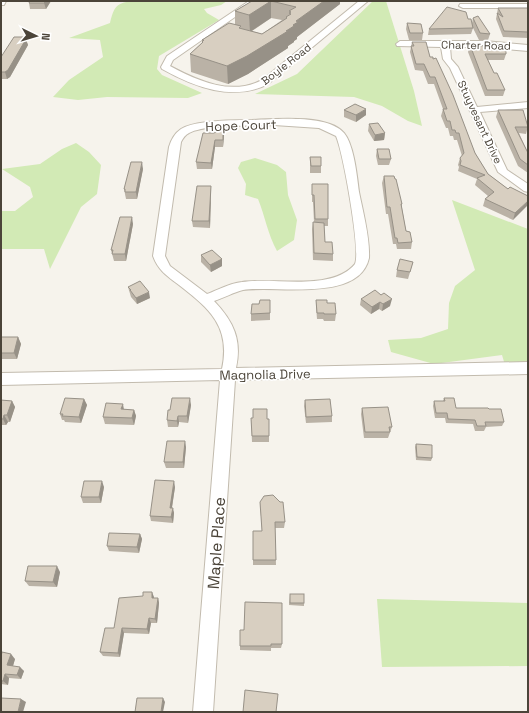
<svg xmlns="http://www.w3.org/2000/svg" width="529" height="713" viewBox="0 0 529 713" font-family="'Space Grotesk',sans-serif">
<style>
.green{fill:#d2eab5}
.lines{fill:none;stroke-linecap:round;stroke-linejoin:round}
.minor-casing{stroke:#c2bbae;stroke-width:2}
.minor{fill:#fff;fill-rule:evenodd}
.wall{fill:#bab2a6;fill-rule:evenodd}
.shaded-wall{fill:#979187}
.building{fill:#d8cfc1;stroke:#979187}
.labels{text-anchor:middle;stroke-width:3.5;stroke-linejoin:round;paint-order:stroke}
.far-street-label{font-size:11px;fill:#4b4439;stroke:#fff}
.street-label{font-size:13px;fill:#4b4439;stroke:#fff}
.near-street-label{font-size:16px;fill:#4b4439;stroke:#fff}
</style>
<rect width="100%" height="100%" fill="#f6f3ec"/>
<!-- green -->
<g class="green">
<path d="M132,1H227L221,5L204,9L207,13L219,20L159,56L157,69L162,75L202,93L188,98L107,97L78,100L53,97L69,80L103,57L100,40L69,38L110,23C114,8 115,3 132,1Z"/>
<polygon points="373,1 386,1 414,91 422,126 408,121 382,106 354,97 255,94 297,74"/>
<polygon points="76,143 89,152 101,165 97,194 81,207 50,269 44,249 1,249 1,211 15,211 33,197 30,187 2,169 40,164 62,149"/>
<path d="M255,158L277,165L286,172L288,195L297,220L294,240L277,251C268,235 265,216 258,199L245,195L246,184L238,168L241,162Z"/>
<polygon points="452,200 528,229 528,365 505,365 502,355 434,364 391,352 388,340 421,338 448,329 449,303 455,286 475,270"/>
<polygon points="377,599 528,603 528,666 382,667"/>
</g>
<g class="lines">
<defs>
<g id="minor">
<polygon points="1,1 6,1 4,5 1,5"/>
<path d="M249,1H258L173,60L170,66C198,81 231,96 262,80L359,1H368L268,84C233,102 194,87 162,69L161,67L167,56Z"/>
<polygon points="460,4 528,4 528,8 463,8 459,6"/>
<polygon points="400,41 484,41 528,45 528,51 484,47 450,47 451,59 458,67 477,107 528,102 528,108 480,112 507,170 528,184 528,192 524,191 498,172 450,68 443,59 441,47 397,46 396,44"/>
<path d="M252,120C275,119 328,114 344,133C354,145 357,176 359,192C363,212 370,238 369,258C359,303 276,285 243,290C234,292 224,298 214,301C234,322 242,340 236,368L528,362V374L235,380L213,712H193L220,380L1,385V373L222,369C231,327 210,309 179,285C167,276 158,270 153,256L169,147C171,140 175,133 181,129C195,120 234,120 252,120ZM274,125L319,128L336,136C343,152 361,250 355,264C332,292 274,277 242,282C230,283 218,290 207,294L170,266L165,256L181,142C183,138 185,135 189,133C204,124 255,126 274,125Z"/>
</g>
</defs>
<!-- minor casing -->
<use href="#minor" class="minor-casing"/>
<!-- minor -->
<use href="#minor" class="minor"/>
</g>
<!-- wall -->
<g class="wall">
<polygon points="51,1 46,9 30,9 29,3"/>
<path d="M252,1H340V4L297,37V39L294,41V42L288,46V48L248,74L228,84L191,72L190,54L202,43V40L235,25V11ZM271,18L282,20L262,34L252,31Z"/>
<polygon points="498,8 528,8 528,38 503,37 496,19"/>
<polygon points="473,18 490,34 488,40 479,40 473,28 471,34 428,35 429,29 468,19 472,23"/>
<polygon points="407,23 423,33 422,40 409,40 406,29"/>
<polygon points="25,37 28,45 10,77 7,79 1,79 1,57"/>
<polygon points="412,42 430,57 475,153 488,174 508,189 528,196 513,220 483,206 485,199 488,196 475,185 477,179 458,171 459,167 458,165 460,158 462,156 457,140 454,140 453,136 450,136 448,128 446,128 441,116 443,109 434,84 428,84 423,71 415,70 410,52"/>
<polygon points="486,42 499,46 506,54 504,60 488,60 494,73 505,90 503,96 485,96 468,52 470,45 485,46"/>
<polygon points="344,110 366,115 356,122 344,117"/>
<polygon points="498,110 528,126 526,134 519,133 528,153 528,173 518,166 496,117"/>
<polygon points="369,124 385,133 384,140 374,141 368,131"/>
<polygon points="223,128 224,135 223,147 215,147 212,169 197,169 196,162 214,133"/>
<polygon points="377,149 391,159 389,165 378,165 376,156"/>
<polygon points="310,157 321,166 321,173 310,173"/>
<polygon points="143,169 137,199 126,199 124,189"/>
<polygon points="384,176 402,204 402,208 406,231 412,242 411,249 397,249 396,244 393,244 388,214 386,214 382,183"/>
<polygon points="312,184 328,219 328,226 324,226 325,242 333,254 333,261 313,260 312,229 313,222 314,222 313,202 312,202"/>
<polygon points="211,186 211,192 210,228 193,227 192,221"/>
<polygon points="133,224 126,261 114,261 111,250"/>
<polygon points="201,255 222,259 222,266 211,272 201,262"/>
<polygon points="413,262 408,279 396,277 397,270"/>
<polygon points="128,287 150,298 137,304 131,297"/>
<polygon points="381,295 390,306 382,311 379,309 371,314 360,305 361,299"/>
<polygon points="270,300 270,320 251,321 251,314 259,304"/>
<polygon points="316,300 327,303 336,314 335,321 324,321 323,319 317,319 316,306"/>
<polygon points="1,337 18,337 21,344 17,359 1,359"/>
<polygon points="444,398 456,408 489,409 504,422 502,426 486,427 484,431 475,431 473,424 446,423 445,418 435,418 433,406 434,401 443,401"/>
<polygon points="84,399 87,405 81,423 65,422 64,420 62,420 60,414"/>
<polygon points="1,400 12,401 15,407 10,422 8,422 6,425 1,425"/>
<polygon points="305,400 332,416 332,422 306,423 304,406"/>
<polygon points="191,405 188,423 179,422 178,427 168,427 167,420 170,410"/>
<polygon points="362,408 392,427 388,438 364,438 361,414"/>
<polygon points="124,409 134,410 136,416 134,425 105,424 103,417"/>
<polygon points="251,418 269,419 269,442 252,442"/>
<polygon points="416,444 432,458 431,461 416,460 415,447"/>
<polygon points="186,447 184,468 166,468 164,462"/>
<polygon points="104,487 101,503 83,503 81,497"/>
<polygon points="175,487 172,508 174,513 173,523 151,521 150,516"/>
<polygon points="260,502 285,522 284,528 275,528 276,565 253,565 253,560 262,531"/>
<polygon points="140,534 142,539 139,553 109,551 107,546"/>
<polygon points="60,572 57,587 29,586 25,581"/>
<polygon points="290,594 304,603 304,606 289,605"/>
<polygon points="154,597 154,598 158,598 159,603 157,623 151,623 149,634 124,633 120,657 103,656 100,652 114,628"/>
<polygon points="240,630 282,644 281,648 271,648 271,651 240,650"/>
<polygon points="1,657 15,659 13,666 24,671 21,679 9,678 8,685 1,684"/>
</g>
<!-- shaded-wall -->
<g class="shaded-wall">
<polygon points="46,1 51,1 46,9 44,3"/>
<polygon points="271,1 271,18 250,32 249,15"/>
<polygon points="324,1 340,1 340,4 297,37 297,39 294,41 294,42 288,46 288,48 248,74 228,84 227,66 286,31 296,21"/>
<polygon points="25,37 28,45 10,77 7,79 5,72"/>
<polygon points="366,109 366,115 356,122 356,115"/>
<polygon points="223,128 224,135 223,147"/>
<polygon points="385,133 384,140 374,141 375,135"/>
<polygon points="215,140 215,147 212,169 211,163"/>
<polygon points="142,162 143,169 137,199 136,192"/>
<polygon points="211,186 211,192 210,228 209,221"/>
<polygon points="528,201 528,205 513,220 515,213"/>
<polygon points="132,217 133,224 126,261 125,254"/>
<polygon points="222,259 222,266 211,272 210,265"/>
<polygon points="149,292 150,298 137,304 136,298"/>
<polygon points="392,299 390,306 382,311 383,304"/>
<polygon points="380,302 379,309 371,314 372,307"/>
<polygon points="18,337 21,344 17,359 14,353"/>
<polygon points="190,398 191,405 188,423 187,416"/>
<polygon points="84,399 87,405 81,423 79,417"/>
<polygon points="12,401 15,407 10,422 7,415"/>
<polygon points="123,404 124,410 121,409"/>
<polygon points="134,410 136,416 134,425 132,418"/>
<polygon points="4,415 8,422 6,425 3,419"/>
<polygon points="178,416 179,422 178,427 177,421"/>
<polygon points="185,441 186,447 184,468 183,462"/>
<polygon points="102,481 104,487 101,503 99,497"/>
<polygon points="174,481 175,487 171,513 170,508"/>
<polygon points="173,508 174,513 173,523 171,517"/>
<polygon points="140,534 142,539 139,553 137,547"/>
<polygon points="57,566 60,572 57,587 53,582"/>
<polygon points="152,592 154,597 153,603 152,598"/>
<polygon points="158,598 159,603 157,623 155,619"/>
<polygon points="149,618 151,623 149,634 147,629"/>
<polygon points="122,628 124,633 120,657 118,653"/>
<polygon points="11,654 15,659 12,669 7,665"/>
<polygon points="20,667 24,671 21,679 17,675"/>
<polygon points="5,674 9,678 8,685 3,681"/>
<polygon points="163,698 165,702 163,712 161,712"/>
<polygon points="21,699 26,702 23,712 18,712"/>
</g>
<!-- building -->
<g class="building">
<polygon points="30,1 46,1 44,3 29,3"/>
<polygon points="252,1 324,1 296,21 298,22 293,25 294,26 286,31 288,31 247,56 227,66 190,54 203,42 202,42 204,40 202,40 229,23 241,26 239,28 262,34 287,18 286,17 291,14 289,13 291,12 289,11 296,7 271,1 249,15 235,11"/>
<polygon points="447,7 466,12 468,19 471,19 473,28 429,29"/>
<polygon points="498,8 528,8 528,32 504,31 497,13 503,17"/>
<polygon points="478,16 490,34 480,33 473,18"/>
<polygon points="407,23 421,24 423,33 410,33"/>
<polygon points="14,37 25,37 24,39 26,39 8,70 5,72 1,72 1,57"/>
<polygon points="412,42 426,42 430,57 433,57 433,59 436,58 453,95 475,153 488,174 508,189 510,187 528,196 528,201 515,213 485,199 494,192 477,178 485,175 460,165 461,161 460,158 464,153 459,133 456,133 455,130 452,130 450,121 447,121 443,109 447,109 435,77 430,77 424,64 416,64 411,46 414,46"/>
<polygon points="486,42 497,43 499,46 506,46 506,54 485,54 494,73 497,73 505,90 487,90 470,45 486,46"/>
<polygon points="355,104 366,109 356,115 344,110"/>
<polygon points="498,110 523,110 528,127 515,127 528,153 528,165 520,159"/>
<polygon points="378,123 385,133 375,135 369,124"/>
<polygon points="223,128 223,140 215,140 211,163 196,162 203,133 214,133"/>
<polygon points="377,149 389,149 391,159 379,159"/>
<polygon points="310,157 321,157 321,166 311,166"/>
<polygon points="131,162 142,162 136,192 125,192 125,189 124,189"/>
<polygon points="384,176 394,176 395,179 396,179 402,204 401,204 406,231 410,232 412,242 398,243 397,238 395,238 390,207 387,207"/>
<polygon points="312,184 328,184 328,219 315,219 314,195 312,195"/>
<polygon points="197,186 211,186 209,221 192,221"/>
<polygon points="120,217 132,217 125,254 112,254 113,250 111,250"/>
<polygon points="313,222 324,223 325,242 332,242 333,254 314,253"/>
<polygon points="212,250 222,259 210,265 201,255"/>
<polygon points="400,259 413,262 410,272 397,270"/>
<polygon points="140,281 149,292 136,298 130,290 131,290 128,287"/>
<polygon points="375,290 381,295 384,293 392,299 383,304 380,302 372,307 361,299"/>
<polygon points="260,300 270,300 270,313 251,314 252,304 259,304"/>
<polygon points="316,300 327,300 327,303 335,303 336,314 324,314 324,313 317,313"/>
<polygon points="1,337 18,337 14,353 1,353"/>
<polygon points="65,398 84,399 79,417 62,416 63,414 60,414"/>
<polygon points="172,398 190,398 187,416 178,416 177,421 167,420 168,410 170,410"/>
<polygon points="444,398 454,398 456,408 488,408 489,409 501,409 504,422 485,422 486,426 477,426 475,420 448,419 447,413 436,413 434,401 445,401"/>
<polygon points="330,399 332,416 306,417 305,400"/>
<polygon points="1,400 12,401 7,415 4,415 3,419 1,419"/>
<polygon points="106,403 123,404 121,409 134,410 132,418 103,417"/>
<polygon points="388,407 392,427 389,427 390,432 365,432 362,408"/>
<polygon points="253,409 267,409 267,419 269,419 269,436 252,436 251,418 253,418"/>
<polygon points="167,441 185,441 183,462 164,462"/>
<polygon points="416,444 432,445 432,458 417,457"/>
<polygon points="155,480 174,481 170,508 173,508 171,517 150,516"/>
<polygon points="84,481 102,481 99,497 81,497"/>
<polygon points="273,495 280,502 283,502 285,522 275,522 276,560 253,560 253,531 262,531 260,502 264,496"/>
<polygon points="109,533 140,534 137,547 107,546"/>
<polygon points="28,566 57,566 53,582 25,581"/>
<polygon points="143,592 152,592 152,598 158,598 155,619 149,618 147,629 122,628 118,653 100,652 105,628 114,628 119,598 143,596"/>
<rect x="290" y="594" width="14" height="9"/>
<polygon points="245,602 282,603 282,644 271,644 271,646 240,646 240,630 244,630"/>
<polygon points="2,652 11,654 7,665 20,667 17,675 5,674 3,681 1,681 1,657"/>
<polygon points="245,690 278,694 276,712 243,712"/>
<polygon points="1,698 21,699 18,712 1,712"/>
<polygon points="137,698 163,698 161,712 135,712"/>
</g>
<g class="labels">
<!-- far-street labels -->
<g class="far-street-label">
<text transform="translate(476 45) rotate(1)" y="4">Charter Road</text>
<text transform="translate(286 64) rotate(-38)" y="4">Boyle Road</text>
<text transform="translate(480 122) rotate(65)" y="4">Stuyvesant Drive</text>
</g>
<!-- street labels -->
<g class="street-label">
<text transform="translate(241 125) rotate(-2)" y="5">Hope Court</text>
<text transform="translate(265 374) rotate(-1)" y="5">Magnolia Drive</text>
</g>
<!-- near-street labels -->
<g class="near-street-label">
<text transform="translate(216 543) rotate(-86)" y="6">Maple Place</text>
</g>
</g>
<!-- border -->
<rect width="529" height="713" fill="none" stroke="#4b4439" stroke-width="4"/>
<!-- north arrow -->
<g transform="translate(36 36) rotate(95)" stroke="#ffffff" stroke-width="3" paint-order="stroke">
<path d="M0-3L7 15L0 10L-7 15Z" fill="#4b4439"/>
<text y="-6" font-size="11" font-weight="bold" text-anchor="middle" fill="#4b4439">N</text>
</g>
</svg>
